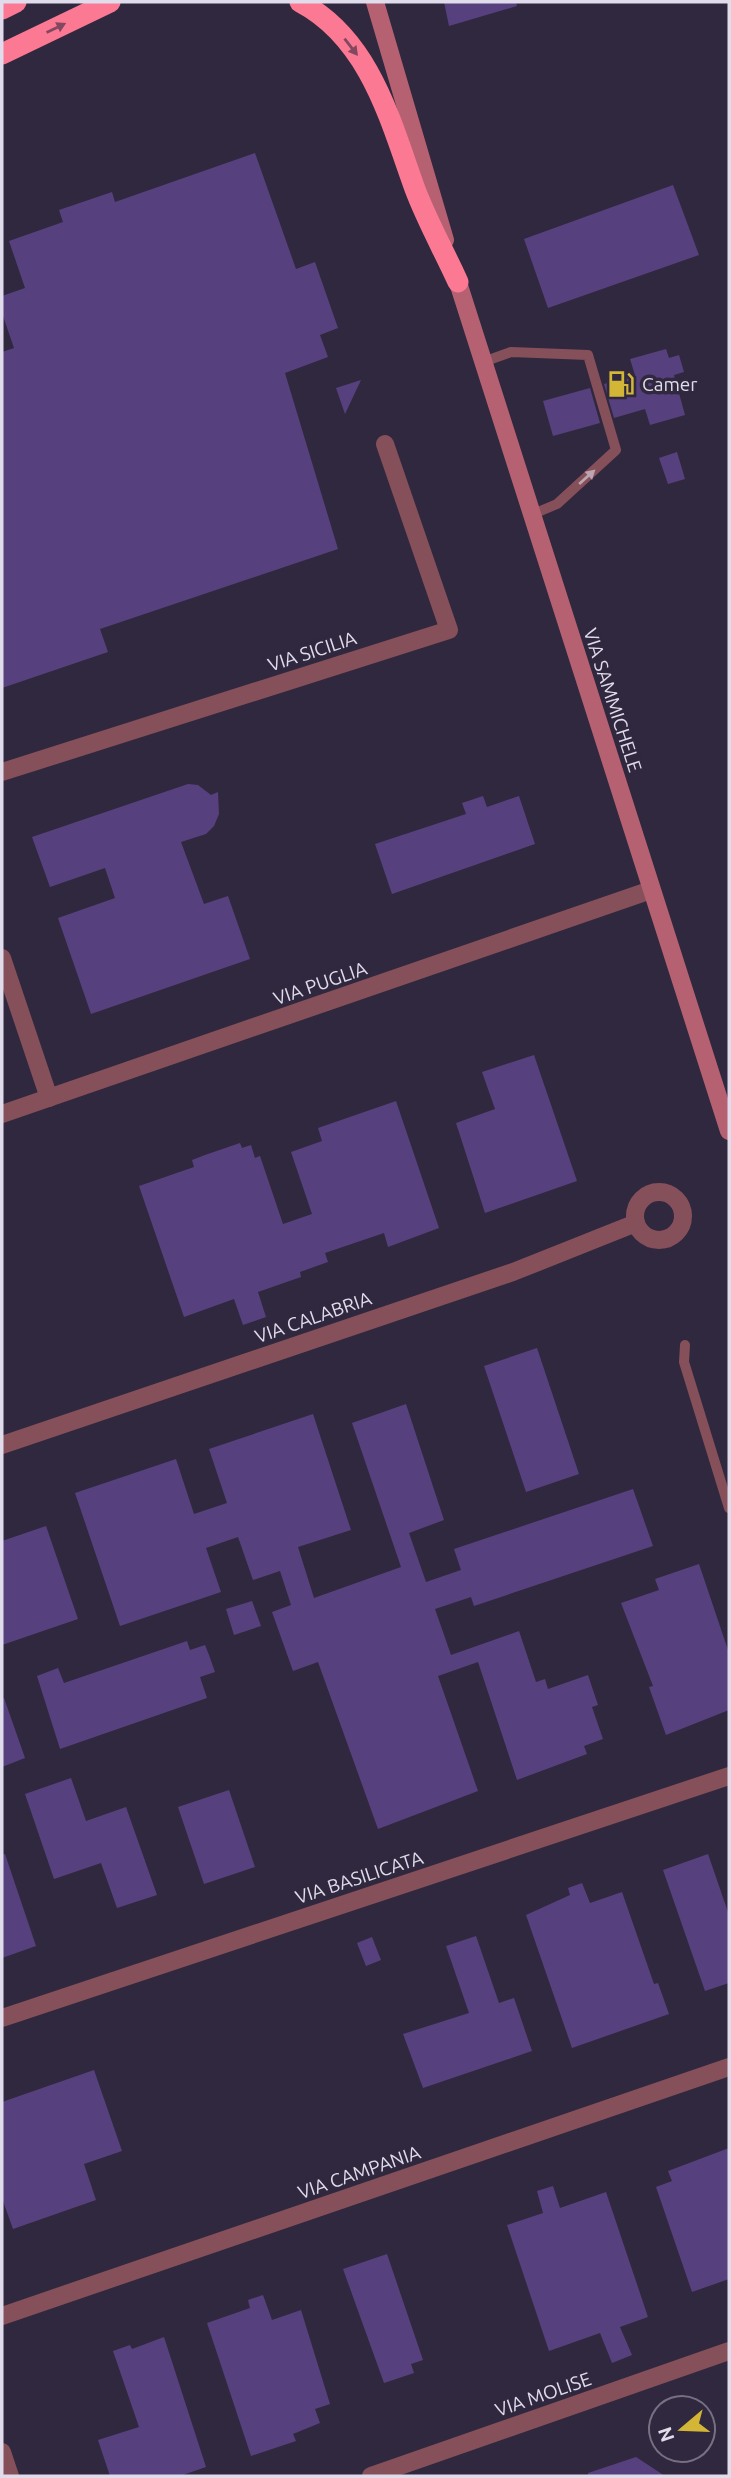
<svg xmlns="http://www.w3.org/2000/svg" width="731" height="2478" viewBox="0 0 731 2478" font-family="Ubuntu,sans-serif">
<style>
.building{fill:#57407e}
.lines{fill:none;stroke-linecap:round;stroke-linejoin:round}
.lane{stroke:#855059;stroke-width:10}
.street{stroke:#855059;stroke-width:18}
.secondary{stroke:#b56171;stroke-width:18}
.highway{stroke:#fc7994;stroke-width:21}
.oneway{fill:#824860}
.oneway2{fill:#bca4b1}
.labels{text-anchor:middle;stroke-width:7;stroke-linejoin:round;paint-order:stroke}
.poi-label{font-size:19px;fill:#e0dceb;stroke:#30283e;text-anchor:start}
.street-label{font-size:19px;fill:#e0dceb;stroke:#30283e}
</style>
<rect width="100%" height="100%" fill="#30283e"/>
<!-- building -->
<g class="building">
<polygon points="444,2 516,2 517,6 449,26"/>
<polygon points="255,153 296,269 315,262 338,328 320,335 328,357 285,373 338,549 100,629 108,652 2,688 2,352 14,348 2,313 2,296 25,288 9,241 63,222 59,210 112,192 115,202"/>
<polygon points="673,185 699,255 548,308 524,239"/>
<polygon points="666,349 669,358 679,355 684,372 674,375 685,415 650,425 645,409 614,418 604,384 635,375 630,359"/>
<polygon points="361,380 345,414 336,388"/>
<polygon points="590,388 600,423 553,436 543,401"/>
<polygon points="677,452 685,479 668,484 659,458"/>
<polygon points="188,784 198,785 211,795 218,792 219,814 214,826 206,834 181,842 204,904 228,896 250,959 91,1014 58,918 115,898 105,868 50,887 32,837"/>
<polygon points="483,796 487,807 519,796 535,844 392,894 375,844 466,814 462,803"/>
<polygon points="534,1055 577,1181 485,1213 456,1123 495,1109 482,1072"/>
<polygon points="396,1101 439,1228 388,1247 384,1233 325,1253 328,1262 300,1272 301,1277 258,1292 266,1317 243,1325 234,1299 184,1317 139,1186 194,1167 192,1160 205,1155 240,1143 242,1148 251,1145 255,1158 260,1156 283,1224 312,1214 291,1152 322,1141 318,1128"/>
<polygon points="537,1348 579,1474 526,1492 484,1366"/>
<polygon points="406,1404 444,1520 409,1533 426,1582 461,1570 454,1549 633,1489 653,1546 474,1606 471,1597 435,1609 451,1655 519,1631 536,1682 545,1679 548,1689 588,1675 598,1705 592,1707 603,1739 584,1746 587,1754 517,1780 478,1662 438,1676 478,1791 378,1829 318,1662 293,1671 272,1612 291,1605 280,1571 253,1580 238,1537 206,1548 221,1592 120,1626 75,1493 176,1459 194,1514 227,1503 209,1449 313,1414 351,1530 298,1547 314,1598 401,1567 352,1423"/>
<polygon points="46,1526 78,1619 2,1645 2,1541"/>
<polygon points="699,1564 729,1653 729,1710 666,1735 649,1687 653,1686 621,1603 659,1590 655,1579"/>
<polygon points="252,1601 261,1626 234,1635 226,1609"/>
<polygon points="187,1641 190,1650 205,1645 209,1655 215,1672 200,1677 207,1698 60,1749 37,1676 58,1668 64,1683"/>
<polygon points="4,1698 25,1758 2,1767 2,1699"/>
<polygon points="71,1778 86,1821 126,1807 157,1895 117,1908 101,1863 54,1879 25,1794"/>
<polygon points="229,1790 255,1867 204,1884 178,1807"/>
<polygon points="2,1854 5,1854 36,1946 2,1958"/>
<polygon points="708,1854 729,1915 729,1983 705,1991 663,1870"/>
<polygon points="582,1883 590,1903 622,1892 654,1984 658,1983 669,2014 572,2048 526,1915 570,1895 568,1888"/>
<polygon points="476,1936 499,2003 514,1998 532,2051 423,2088 403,2034 469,2013 446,1946"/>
<polygon points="372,1937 381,1960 366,1966 357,1943"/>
<polygon points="94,2070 122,2151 84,2164 96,2200 13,2229 2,2198 2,2102"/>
<polygon points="729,2148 729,2279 692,2292 656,2187 672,2181 668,2171"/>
<polygon points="553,2186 560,2208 606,2192 648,2317 620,2327 632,2355 612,2363 600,2333 549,2351 507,2225 543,2213 537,2191"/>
<polygon points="387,2254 423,2360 411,2364 414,2373 384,2383 343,2269"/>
<polygon points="263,2295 272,2320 301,2310 330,2404 315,2409 320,2423 293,2434 296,2441 251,2456 207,2323 250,2308 248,2300"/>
<polygon points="164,2337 206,2467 180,2476 110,2476 98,2440 139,2427 113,2351 130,2345 132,2349"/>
<polygon points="636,2457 665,2476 588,2476 588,2473"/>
</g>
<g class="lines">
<!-- lane -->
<g class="lane">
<polyline points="483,362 511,352 588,355 616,450 557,504 531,515"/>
<polyline points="685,1345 684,1362 729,1508"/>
</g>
<!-- street -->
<g class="street">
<polyline points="2,772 449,630 385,444"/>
<polyline points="2,958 49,1098"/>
<polyline points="2,1114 651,890"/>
<circle cx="659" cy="1216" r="24"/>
<polyline points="2,1445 513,1272 636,1223"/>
<polyline points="2,2018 729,1776"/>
<polyline points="2,2316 729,2067"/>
<polyline points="2,2452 10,2476"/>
<polyline points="371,2476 729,2351"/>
</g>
<!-- secondary -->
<g class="secondary">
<polyline points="375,2 445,240"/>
<polyline points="454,270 729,1131"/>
</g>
<!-- highway -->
<g class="highway">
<path d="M300,2C370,39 390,120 415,189C427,221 444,251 458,282"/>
<polyline points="2,9 16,2"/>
<polyline points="2,54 110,2"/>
</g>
</g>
<!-- one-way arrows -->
<defs><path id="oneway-solid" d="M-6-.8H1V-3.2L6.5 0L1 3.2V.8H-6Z" transform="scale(1.75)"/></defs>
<g class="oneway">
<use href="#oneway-solid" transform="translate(56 28) rotate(-26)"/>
<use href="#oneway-solid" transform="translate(351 47) rotate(52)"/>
</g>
<use class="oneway2" href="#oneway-solid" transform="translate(587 477) rotate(-42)"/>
<!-- icons -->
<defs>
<symbol id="fuel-bare" viewBox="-9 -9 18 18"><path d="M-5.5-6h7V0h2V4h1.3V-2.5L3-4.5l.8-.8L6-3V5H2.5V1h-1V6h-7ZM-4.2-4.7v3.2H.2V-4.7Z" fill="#d3b635" stroke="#30283e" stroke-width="2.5" paint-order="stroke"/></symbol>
</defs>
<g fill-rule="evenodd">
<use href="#fuel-bare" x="602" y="365" width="38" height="38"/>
</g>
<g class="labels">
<!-- poi labels -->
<g class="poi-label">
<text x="642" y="391">Camer</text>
</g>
<!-- street labels -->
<g class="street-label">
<text transform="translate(312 651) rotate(-18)" y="7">VIA SICILIA</text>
<text transform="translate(613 700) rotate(72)" y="7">VIA SAMMICHELE</text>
<text transform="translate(320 983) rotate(-19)" y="7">VIA PUGLIA</text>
<text transform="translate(313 1317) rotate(-19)" y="7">VIA CALABRIA</text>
<text transform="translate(359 1877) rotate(-18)" y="7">VIA BASILICATA</text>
<text transform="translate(359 2172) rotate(-19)" y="7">VIA CAMPANIA</text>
<text transform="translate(543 2394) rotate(-19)" y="7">VIA MOLISE</text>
</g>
</g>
<!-- border -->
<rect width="731" height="2478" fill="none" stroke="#e0dceb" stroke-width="7"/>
<!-- north arrow -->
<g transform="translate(682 2429) rotate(251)"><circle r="33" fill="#30283e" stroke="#767083" stroke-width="2"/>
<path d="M0-5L12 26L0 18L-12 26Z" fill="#d3b635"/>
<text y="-10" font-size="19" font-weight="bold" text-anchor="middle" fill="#e0dceb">N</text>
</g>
</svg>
